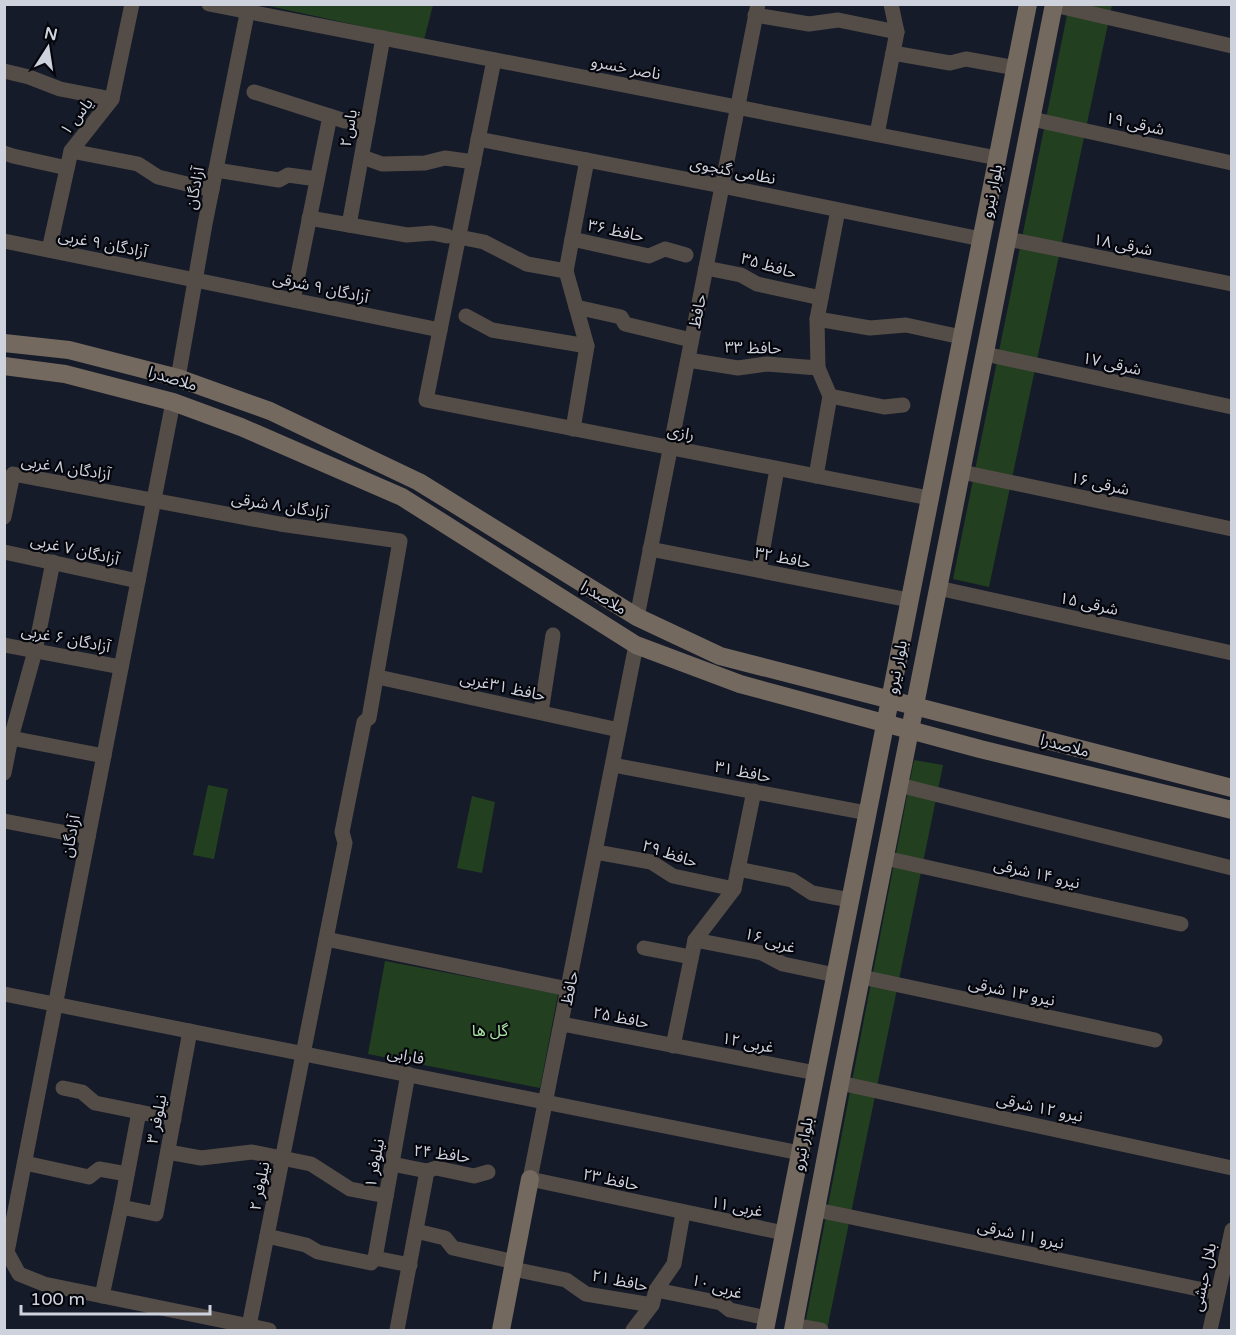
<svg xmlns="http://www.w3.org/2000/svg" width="1236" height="1335" viewBox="0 0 1236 1335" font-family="'Varela Round','Noto Sans Arabic',sans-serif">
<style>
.green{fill:#223f1f}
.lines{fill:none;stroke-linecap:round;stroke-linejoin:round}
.street{stroke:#544d47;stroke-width:15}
.secondary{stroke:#74695f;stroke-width:18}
.labels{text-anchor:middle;stroke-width:4.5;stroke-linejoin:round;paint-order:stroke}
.street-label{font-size:16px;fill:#ced2dd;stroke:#05060c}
.park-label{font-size:16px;fill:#aae7a2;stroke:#05060c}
</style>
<rect width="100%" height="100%" fill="#161b2a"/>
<!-- green -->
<g class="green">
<polygon points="260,4 433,5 424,40"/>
<polygon points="1069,5 1112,5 989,587 953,579"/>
<polygon points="914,760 943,765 827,1330 804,1330"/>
<polygon points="208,785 228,789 214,859 193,855"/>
<polygon points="472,796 495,802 482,873 457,868"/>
<polygon points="385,961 558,994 540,1088 368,1054"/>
</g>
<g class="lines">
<!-- street -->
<g class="street">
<polyline points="209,4 997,158"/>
<polyline points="1054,5 1232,46"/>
<polyline points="755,15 809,24 838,20 897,32"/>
<polyline points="893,53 950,63 966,59 1016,68"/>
<polyline points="494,60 426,400 929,498"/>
<polyline points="4,71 29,77 60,89 112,99"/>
<polyline points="254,92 345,121 368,122"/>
<polyline points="1032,119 1232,163"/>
<polyline points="877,134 897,32 891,4"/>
<polyline points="478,139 722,186 981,239"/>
<polyline points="71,151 138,164 158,177 212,190"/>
<polyline points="4,153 13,156 67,168"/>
<polyline points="368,159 382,164 425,163 445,158 474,162"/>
<polyline points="216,170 279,180 288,175 317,179"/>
<polyline points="309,218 407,235 432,233 447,236"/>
<polyline points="349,225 383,38"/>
<polyline points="459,237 484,242 527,264 566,271"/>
<polyline points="572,239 649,256 665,249 686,255"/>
<polyline points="1008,239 1232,284"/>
<polyline points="4,241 440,330"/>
<polyline points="49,250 71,151 112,99 132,4"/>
<polyline points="706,268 741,275 757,284 821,298"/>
<polyline points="293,300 330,116"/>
<polyline points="576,307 621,317 625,324 691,340"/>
<polyline points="466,316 492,330 587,346"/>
<polyline points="817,319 870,328 906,325 961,337"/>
<polyline points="985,354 1232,407"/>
<polyline points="688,360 738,368 767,364 818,368"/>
<polyline points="178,378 205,224 249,4"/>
<polyline points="830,396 884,407 903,405"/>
<polyline points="173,402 7,1252 19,1274 44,1284 269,1330"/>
<polyline points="573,429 587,346 566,271 587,160"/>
<polyline points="962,472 1232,529"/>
<polyline points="816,476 830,396 818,368 817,319 838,210"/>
<polyline points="4,517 13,474 280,524 400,541 369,718 364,722 342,832 345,843 249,1326"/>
<polyline points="650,549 909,600"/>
<polyline points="4,552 138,581"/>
<polyline points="759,570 777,469"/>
<polyline points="938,588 1232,653"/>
<polyline points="637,617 758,4"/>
<polyline points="4,645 121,667"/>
<polyline points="636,645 530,1179 784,1233"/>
<polyline points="378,677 619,730"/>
<polyline points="541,712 553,635"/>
<polyline points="11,738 104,756"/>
<polyline points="613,765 867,813"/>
<polyline points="4,773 11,738 35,651 53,562"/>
<polyline points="899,785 1232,868"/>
<polyline points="4,821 88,837"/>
<polyline points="596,852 651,862 673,876 734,889"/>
<polyline points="885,858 1181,924"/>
<polyline points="738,869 792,880 812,893 850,900"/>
<polyline points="326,939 568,989"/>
<polyline points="695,940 762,953 783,964 835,975"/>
<polyline points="644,948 691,957"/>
<polyline points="862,977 1155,1040"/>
<polyline points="4,994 800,1153"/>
<polyline points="562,1024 816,1073"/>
<polyline points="673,1046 695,940 734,889 754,791"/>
<polyline points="840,1083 1232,1168"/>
<polyline points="63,1088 82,1092 95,1103 174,1119"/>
<polyline points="139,1112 121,1207 156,1214 190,1031"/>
<polyline points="168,1152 201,1158 252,1152 311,1164 350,1189 386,1196"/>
<polyline points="25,1163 89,1177 99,1169 127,1174"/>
<polyline points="392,1164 427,1171 436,1168 474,1176 488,1172"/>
<polyline points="817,1210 1218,1293"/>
<polyline points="416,1231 445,1238 453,1248 515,1262"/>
<polyline points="267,1236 306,1245 318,1252 371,1263 375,1258 410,1265"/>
<polyline points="375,1258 408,1074"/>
<polyline points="513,1269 566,1280 586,1294 652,1305"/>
<polyline points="656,1290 721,1303 730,1310 767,1318"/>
<polyline points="102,1296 121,1207"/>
<polyline points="794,1325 821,1330"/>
<polyline points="397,1330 427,1171"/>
<polyline points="633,1330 652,1305 656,1290 674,1264 683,1213"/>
<polyline points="1210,1330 1232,1230"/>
</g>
<!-- secondary -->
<g class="secondary">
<polyline points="4,343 69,350 178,378 270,411 419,482 637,617 720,656 1232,788"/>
<polyline points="4,366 65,374 173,402 241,427 402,497 636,645 740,684 980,749 1232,810"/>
<polyline points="501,1330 530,1179"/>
<polyline points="765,1330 1028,4"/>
<polyline points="793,1330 840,1083 1054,4"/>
</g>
</g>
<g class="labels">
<!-- street labels -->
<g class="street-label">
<text transform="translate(626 67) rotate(11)" y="6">ناصر خسرو</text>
<text transform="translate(76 116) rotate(-52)" y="6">یاس ۱</text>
<text transform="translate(1135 123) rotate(12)" y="6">۱۹ شرقی</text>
<text transform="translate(348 128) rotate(-80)" y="6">یاس۲</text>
<text transform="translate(733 170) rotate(11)" y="6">نظامی گنجوی</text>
<text transform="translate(194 188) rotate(-79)" y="6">آزادگان</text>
<text transform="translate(991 191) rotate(-78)" y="6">بلوار نیرو</text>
<text transform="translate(616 230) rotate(12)" y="6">حافظ ۳۶</text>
<text transform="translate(103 243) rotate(11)" y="6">آزادگان ۹ غربی</text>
<text transform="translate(1123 244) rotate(11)" y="6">۱۸ شرقی</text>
<text transform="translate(769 265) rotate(16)" y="6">حافظ ۳۵</text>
<text transform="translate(321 287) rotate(12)" y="6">آزادگان ۹ شرقی</text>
<text transform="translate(697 311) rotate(-79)" y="6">حافظ</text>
<text transform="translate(753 347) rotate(1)" y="6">حافظ ۳۳</text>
<text transform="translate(1112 363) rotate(12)" y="6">۱۷ شرقی</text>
<text transform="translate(173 378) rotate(17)" y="6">ملاصدرا</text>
<text transform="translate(681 432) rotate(11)" y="6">رازی</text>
<text transform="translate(66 467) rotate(9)" y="6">آزادگان ۸ غربی</text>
<text transform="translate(1100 483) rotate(12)" y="6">۱۶ شرقی</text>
<text transform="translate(280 505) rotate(9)" y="6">آزادگان ۸ شرقی</text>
<text transform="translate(75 549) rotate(13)" y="6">آزادگان ۷ غربی</text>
<text transform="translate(783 557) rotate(11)" y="6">حافظ ۳۲</text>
<text transform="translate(604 597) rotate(31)" y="6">ملاصدرا</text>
<text transform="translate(1089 603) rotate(12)" y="6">۱۵ شرقی</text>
<text transform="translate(66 638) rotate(11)" y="6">آزادگان ۶ غربی</text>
<text transform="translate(896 667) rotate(-79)" y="6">بلوار نیرو</text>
<text transform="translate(503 686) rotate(12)" y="6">حافظ ۳۱غربی</text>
<text transform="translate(1065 745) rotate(15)" y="6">ملاصدرا</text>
<text transform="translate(743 771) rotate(11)" y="6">حافظ ۳۱</text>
<text transform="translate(70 836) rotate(-79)" y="6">آزادگان</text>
<text transform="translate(670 853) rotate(18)" y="6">حافظ ۲۹</text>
<text transform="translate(1037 873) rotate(13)" y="6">نیرو ۱۴ شرقی</text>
<text transform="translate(770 940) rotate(17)" y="6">۱۶ غربی</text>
<text transform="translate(569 988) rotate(-79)" y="6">حافظ</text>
<text transform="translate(1012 991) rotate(12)" y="6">نیرو ۱۳ شرقی</text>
<text transform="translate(621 1017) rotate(11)" y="6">حافظ ۲۵</text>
<text transform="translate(748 1042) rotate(11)" y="6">۱۲ غربی</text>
<text transform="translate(406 1055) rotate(11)" y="6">فارابی</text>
<text transform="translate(1040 1107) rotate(12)" y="6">نیرو ۱۲ شرقی</text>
<text transform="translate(156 1119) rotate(-79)" y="6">نیلوفر ۳</text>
<text transform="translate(802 1144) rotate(-79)" y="6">بلوار نیرو</text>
<text transform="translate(442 1153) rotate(7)" y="6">حافظ ۲۴</text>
<text transform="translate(374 1163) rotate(-80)" y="6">نیلوفر ۱</text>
<text transform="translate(611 1179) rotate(12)" y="6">حافظ ۲۳</text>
<text transform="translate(259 1186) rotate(-79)" y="6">نیلوفر ۲</text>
<text transform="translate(737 1206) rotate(11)" y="6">۱۱ غربی</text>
<text transform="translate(1021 1234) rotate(12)" y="6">نیرو ۱۱ شرقی</text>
<text transform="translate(1203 1277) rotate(-78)" y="6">بلال حبشی</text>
<text transform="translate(620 1280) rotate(11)" y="6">حافظ ۲۱</text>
<text transform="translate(717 1286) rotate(16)" y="6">۱۰ غربی</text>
</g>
<!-- park labels -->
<g class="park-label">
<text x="490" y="1036">گل ها</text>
</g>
</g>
<!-- border -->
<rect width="1236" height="1335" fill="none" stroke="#ced2dd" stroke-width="12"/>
<!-- north arrow -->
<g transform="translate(48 48) rotate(12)" stroke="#05060c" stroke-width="4.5" paint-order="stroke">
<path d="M0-4.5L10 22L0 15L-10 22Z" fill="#ced2dd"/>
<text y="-9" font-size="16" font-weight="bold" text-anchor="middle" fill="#ced2dd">N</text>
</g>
<!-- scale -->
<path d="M21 1305v9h189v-9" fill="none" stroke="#ced2dd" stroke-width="3"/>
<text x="30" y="1305" font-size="18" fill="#ced2dd" stroke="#05060c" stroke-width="4.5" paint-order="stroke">100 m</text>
</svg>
